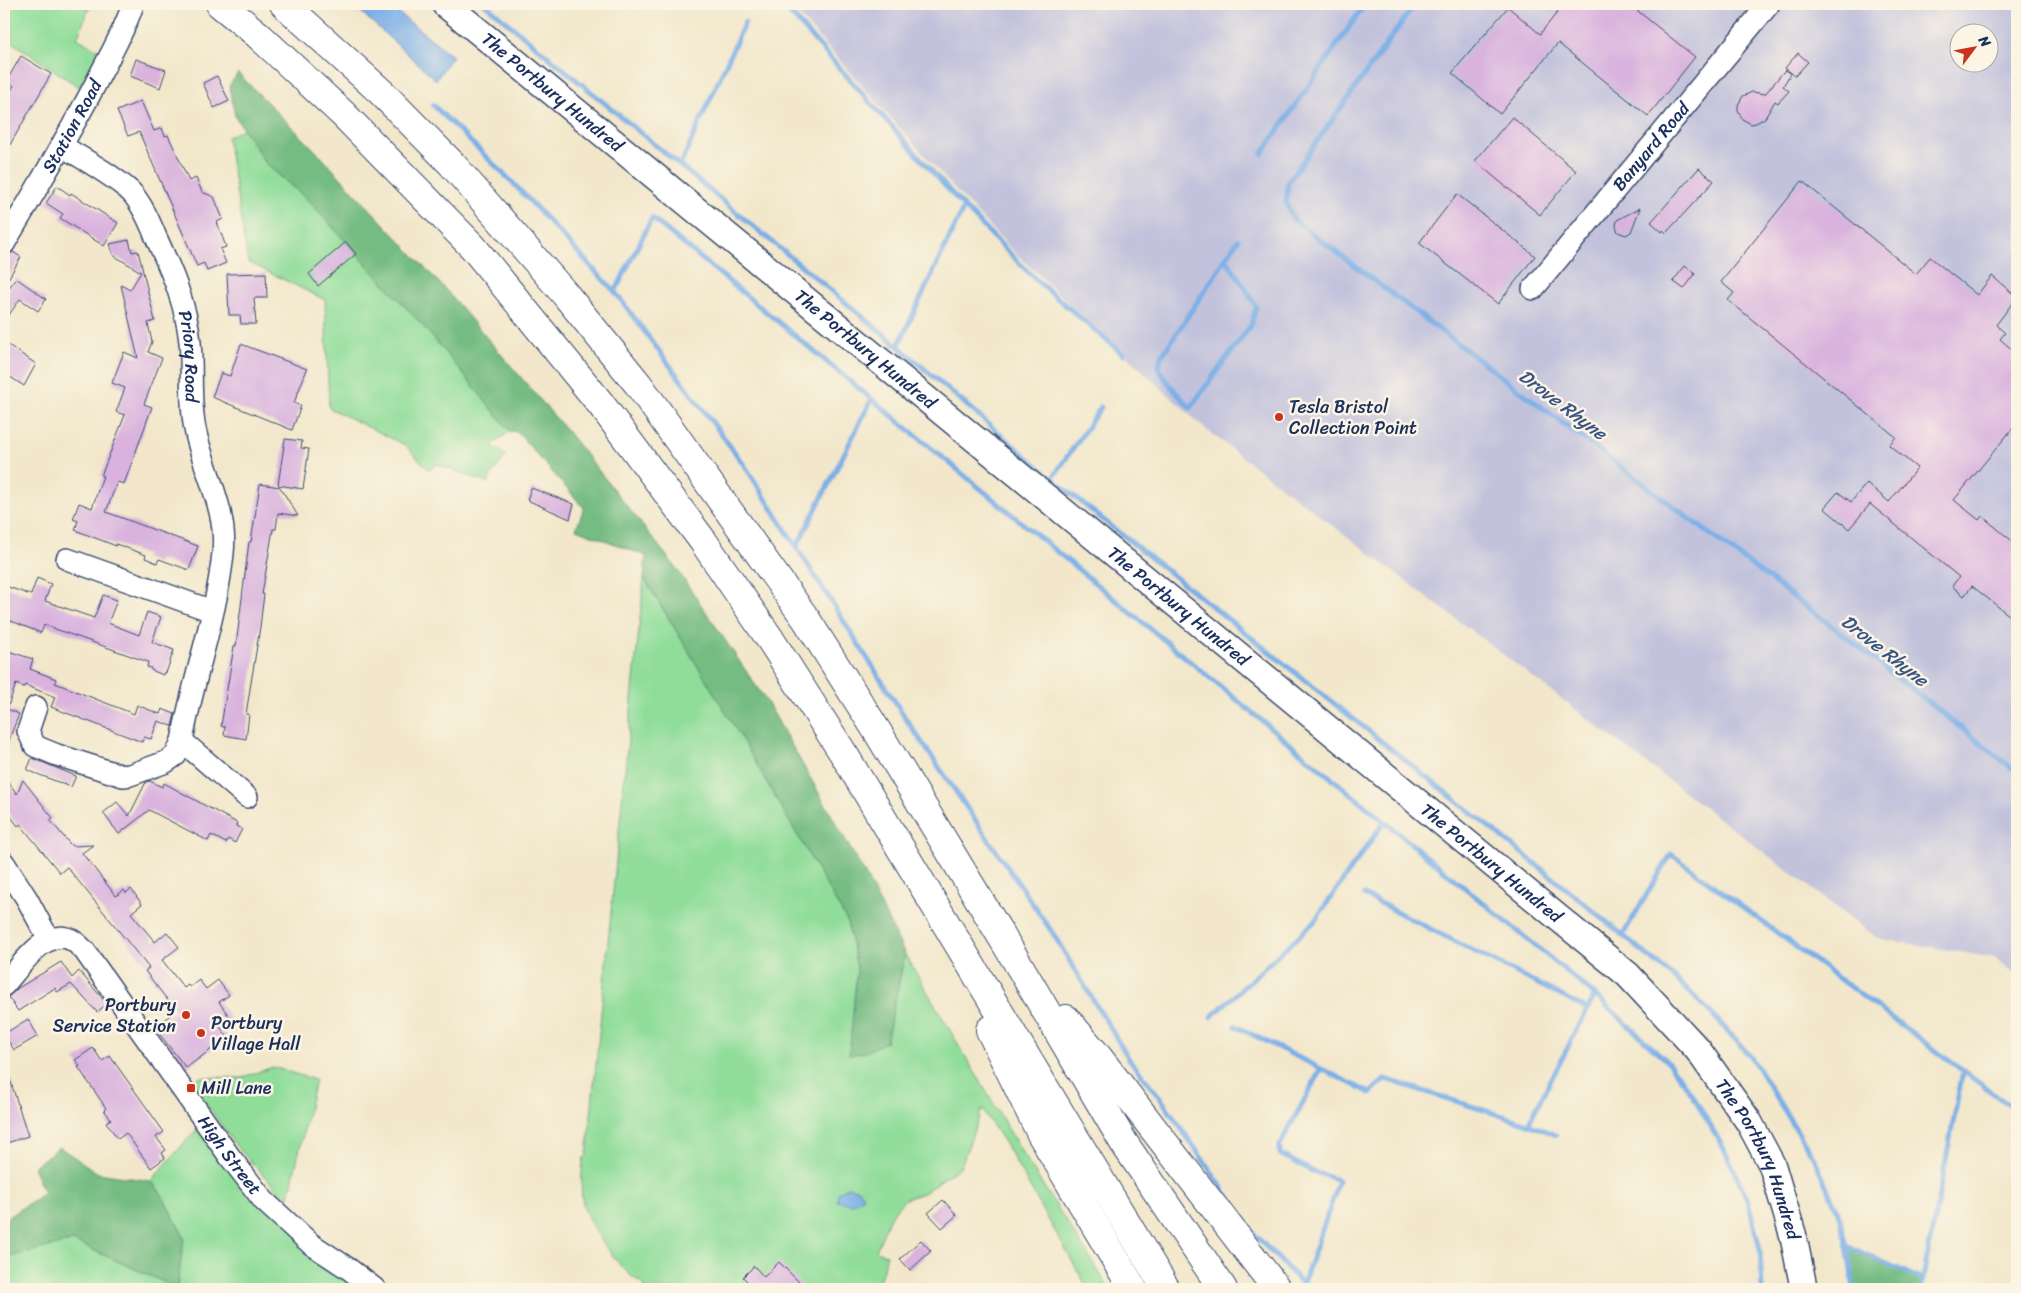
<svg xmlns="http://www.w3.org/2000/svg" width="2021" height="1293" viewBox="0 0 2021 1293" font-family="Sriracha,sans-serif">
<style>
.industrial{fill:#c2c2dc;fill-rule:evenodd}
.green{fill:#90dd9a;stroke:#56867c}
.forest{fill:#74bc82;stroke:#487670}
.water{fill:#7aafe7;stroke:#4a6fa2}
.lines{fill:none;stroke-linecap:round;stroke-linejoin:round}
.stream{stroke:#7aafe7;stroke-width:5}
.building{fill:#d9b3de}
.minor-casing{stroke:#3b4b6e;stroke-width:24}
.major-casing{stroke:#3b4b6e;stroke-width:29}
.highway-casing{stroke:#3b4b6e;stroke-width:30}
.minor{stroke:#fff;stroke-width:21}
.major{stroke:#fff;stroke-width:26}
.highway{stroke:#fff;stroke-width:28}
.poi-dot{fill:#c8321e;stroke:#fcf5e5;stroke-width:2}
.labels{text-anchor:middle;stroke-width:5;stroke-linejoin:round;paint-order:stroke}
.street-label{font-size:18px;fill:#1b2f5e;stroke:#fcf5e5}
.poi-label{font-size:18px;fill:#1b2f5e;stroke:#fcf5e5;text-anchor:start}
.water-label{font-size:19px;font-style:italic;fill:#385587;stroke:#fcf5e5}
</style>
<rect width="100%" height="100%" fill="#fcf5e5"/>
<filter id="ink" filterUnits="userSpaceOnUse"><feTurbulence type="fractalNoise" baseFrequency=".02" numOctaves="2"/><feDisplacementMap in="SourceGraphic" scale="10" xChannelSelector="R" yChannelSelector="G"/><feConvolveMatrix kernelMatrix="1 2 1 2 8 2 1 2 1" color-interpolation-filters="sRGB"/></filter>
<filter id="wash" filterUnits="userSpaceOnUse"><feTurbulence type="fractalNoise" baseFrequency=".0096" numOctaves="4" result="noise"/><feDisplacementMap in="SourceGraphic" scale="20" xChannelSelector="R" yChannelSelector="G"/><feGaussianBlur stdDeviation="1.12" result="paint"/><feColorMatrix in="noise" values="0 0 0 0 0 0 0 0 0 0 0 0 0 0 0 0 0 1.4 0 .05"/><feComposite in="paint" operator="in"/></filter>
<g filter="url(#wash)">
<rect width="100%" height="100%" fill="#f2e7ca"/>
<!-- industrial -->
<path class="industrial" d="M789,4H2017V975L1995,958L1877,938L1204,428L1015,253L960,195ZM1958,32H1988V62H1958Z"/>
<!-- green -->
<g class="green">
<polygon points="4,4 91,4 77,38 100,51 79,87 4,37"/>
<polygon points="243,129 267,165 309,201 428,331 510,431 492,445 506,456 492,474 488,483 437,464 429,470 405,445 329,408 325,300 248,262 227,137"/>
<path d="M644,578L739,734L847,921L857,968L850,1055L886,1042L905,954L1026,1159L1110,1289H1088L1007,1147L982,1109L961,1166L923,1193L905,1199L890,1217L876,1251L887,1255L877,1289H645L641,1282C623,1276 588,1224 583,1205C580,1190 582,1175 583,1159L587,1155Z"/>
<polygon points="273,1067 315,1080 288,1201 236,1146 191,1082 201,1077 240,1078"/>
<polygon points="200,1129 357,1285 355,1289 4,1289 4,1258 73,1241 177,1288 184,1237 161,1193 151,1181 194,1132"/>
</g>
<!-- forest -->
<g class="forest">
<polygon points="238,73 311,146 444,288 567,431 674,565 767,702 865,874 905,954 886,1042 865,1052 849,1055 857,968 847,921 739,734 644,578 646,556 576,529 584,508 517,432 510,431 430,334 309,201 267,165 235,116 229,86"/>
<polygon points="59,1147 98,1173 151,1181 161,1193 184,1238 177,1288 73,1241 4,1258 4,1220 44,1193 33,1167"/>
<polygon points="1847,1246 1923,1280 1921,1289 1854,1289"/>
</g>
<!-- water -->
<g class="water">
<polygon points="352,4 387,4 453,56 436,80"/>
<polygon points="847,1187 858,1189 863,1196 861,1199 852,1204 837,1201 838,1193"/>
</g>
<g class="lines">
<!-- stream -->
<g class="stream">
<polyline points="485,4 898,346 1052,479 1552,877 1675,978 1713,1015 1751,1057 1814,1158 1838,1212 1847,1246 1854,1289"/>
<polyline points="782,4 964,207 1036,280 1123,354"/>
<polyline points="1415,4 1288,182 1286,203 1294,220 1837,630 2017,772"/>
<polyline points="433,105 513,183 615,292 745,466 906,719 1052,932 1129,1059 1159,1096 1254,1234 1308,1289"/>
<polyline points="1262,154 1365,4"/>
<polyline points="681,164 745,22"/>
<polyline points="1226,259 1246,289 1256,307 1251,325 1190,408 1167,382 1158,368 1161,357 1238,240"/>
<polyline points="615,292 652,218 1595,995 1667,1061 1692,1094 1724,1149 1748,1201 1760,1249 1762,1289"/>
<polyline points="898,346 964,207"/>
<polyline points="1052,479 1101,407"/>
<polyline points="796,548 872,399"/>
<polyline points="1364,895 1587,1009"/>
<polyline points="1622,936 1671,854 2017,1111"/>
<polyline points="1211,1017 1314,922 1384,822"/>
<polyline points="1235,1026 1370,1093 1385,1079 1528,1124 1556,1135"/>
<polyline points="1528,1124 1595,995"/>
<polyline points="1847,1246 1923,1280"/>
<polyline points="1303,1284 1334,1196 1338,1180 1312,1171 1280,1154 1280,1145 1321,1069"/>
<polyline points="1921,1289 1963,1071"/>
</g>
</g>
<g id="blocks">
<!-- building -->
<g class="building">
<polygon points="1564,4 1629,4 1695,57 1648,116 1558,43 1500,114 1452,73 1508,7 1540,34"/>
<polygon points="1798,53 1808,62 1795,76 1785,68"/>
<polygon points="21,56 51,74 4,155 4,103 14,86 6,82"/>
<polygon points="136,59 166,70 160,88 130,76"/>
<polygon points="1785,70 1791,73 1783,86 1789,91 1778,103 1775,101 1765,118 1756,123 1751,124 1742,119 1738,110 1738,105 1743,96 1752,92 1765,94"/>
<polygon points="217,76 229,101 214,108 203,83"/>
<polygon points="141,101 154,131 162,128 165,136 168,135 189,181 196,178 202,192 214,197 223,219 217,222 226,247 220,249 226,263 207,271 204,263 197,266 139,132 128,136 117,111"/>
<polygon points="1512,117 1576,171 1540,215 1475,161"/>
<polygon points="1699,168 1714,181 1666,233 1663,230 1662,232 1651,222"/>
<polygon points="1802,181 1916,274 1930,257 1977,295 1992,276 2017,297 1996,325 2005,333 2000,339 2017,354 2017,423 1954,500 1979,520 1982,516 2017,545 2017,608 2010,616 1972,586 1964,596 1952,586 1959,577 1870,504 1849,529 1824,508 1838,492 1851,502 1867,483 1889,502 1917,468 1889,445 1896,437 1728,300 1734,293 1721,282"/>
<polygon points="57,186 70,195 71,193 118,223 104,246 60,218 63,214 46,203"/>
<polygon points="1457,194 1535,256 1498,304 1419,243"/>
<polygon points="1640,208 1631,232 1626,235 1618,232 1616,226 1617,220"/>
<polygon points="129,240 132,252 138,251 155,321 148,323 152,342 148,352 162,358 144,404 152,407 135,454 124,484 117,482 106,512 198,546 189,570 159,559 157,563 145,558 146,555 116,544 116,546 75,530 78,521 73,519 79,503 92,508 103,476 101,476 125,415 116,412 125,388 112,383 124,352 138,358 121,285 130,290 141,272 113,255 110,244"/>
<polygon points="346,242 356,254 318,286 309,274"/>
<polygon points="13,252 21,257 4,286 4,257"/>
<polygon points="1685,266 1695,274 1684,289 1673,281"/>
<polygon points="266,273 267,298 254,298 256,324 241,324 240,315 229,315 227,274"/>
<polygon points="16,278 46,299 38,311 20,299 4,322 4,295"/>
<polygon points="4,342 36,364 24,386 4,373"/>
<polygon points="241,344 307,369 294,403 301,406 292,430 212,397 221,373 230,376"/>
<polygon points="285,439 302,441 301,448 309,449 303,489 278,485"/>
<polygon points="260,484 280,487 298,516 278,513 276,529 273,529 262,594 264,594 260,627 246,714 249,714 246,739 224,735 225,727 221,726 234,646 236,646 249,542 251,542"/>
<polygon points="531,488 574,504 570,519 527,500"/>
<polygon points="37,578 51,584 45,601 94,618 103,595 117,600 108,623 139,635 147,612 161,617 152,642 174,650 166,673 164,672 163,675 151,670 151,668 147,667 148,662 44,625 41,633 4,618 4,599 8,587 31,595"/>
<polygon points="8,651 33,659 30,669 56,679 55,683 134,714 137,705 160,714 162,709 175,714 172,726 158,721 151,739 144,737 142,742 51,707 55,697 25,685 24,687 16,684 7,709 19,714 5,750 4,749 4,665"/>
<polygon points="32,758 76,776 71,787 27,770"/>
<polygon points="4,776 17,794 23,780 53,818 50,820 69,843 72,846 93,845 82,853 116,896 124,890 126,893 131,889 142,904 131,913 155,942 167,932 179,947 162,960 184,988 188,985 190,987 199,980 206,989 218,980 229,995 219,1002 231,1019 220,1027 230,1040 219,1048 217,1045 186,1068 154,1027 176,1011 145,971 149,968 67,867 60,873 20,824 18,826 4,808"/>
<polygon points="150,781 162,787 164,783 237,823 236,826 242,829 235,843 228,839 226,843 211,835 208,841 149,810 119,834 103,813 117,802 129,816 146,782"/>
<polygon points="61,962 72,978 79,971 107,1004 97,1012 71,984 57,992 55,988 18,1011 8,997 18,988"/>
<polygon points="28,1019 38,1036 14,1050 4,1034"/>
<polygon points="93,1048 102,1061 110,1056 164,1132 156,1137 166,1150 162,1153 165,1158 151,1168 126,1133 118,1139 106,1122 111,1119 104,1110 106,1108 78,1067 80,1066 75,1060"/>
<polygon points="4,1070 7,1070 28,1136 4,1144"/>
<polygon points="943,1200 957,1215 942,1228 928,1213"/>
<polygon points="921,1240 931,1251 910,1270 900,1259"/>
<polygon points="779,1262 806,1289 751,1289 753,1287 743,1277 754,1266 764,1277"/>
</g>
</g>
</g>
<g filter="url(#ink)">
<use href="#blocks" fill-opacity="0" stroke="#3b4b6e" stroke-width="1"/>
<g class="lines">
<defs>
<g id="minor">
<path id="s1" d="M62,146C85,160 111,174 131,192C142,204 149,220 155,235C171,270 186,303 190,342C193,371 189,400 195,429C203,470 228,510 223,553C217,615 193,678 182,741L247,797"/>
<path id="s2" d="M4,244C36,189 70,134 99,77C111,53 125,30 133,4"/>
<path id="s3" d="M1533,289L1769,4"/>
<polyline points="67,559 212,611"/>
<polyline points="36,707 28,731 35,746 57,755 123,776 130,775 166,762 176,755 182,741"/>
<polyline points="4,863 27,899 49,940"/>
<path id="s4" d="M4,985C19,969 45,926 72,940C76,942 80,947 84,950L230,1157L264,1201L311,1244L349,1269L375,1289"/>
</g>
<g id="major">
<path id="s5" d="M445,4L1628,975L1698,1050L1749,1122L1772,1165L1793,1235L1804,1289"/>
</g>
<g id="highway">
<polyline points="220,4 257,34 344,115 473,247 600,403 703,541 770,639 845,756 1166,1289"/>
<polyline points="284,4 381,92 451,163 565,294 638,384 806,619 877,731 1017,962 1124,1143 1223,1289"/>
<polyline points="1066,1019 1095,1053 1277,1289"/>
<polyline points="990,1030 1041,1134 1133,1289"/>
</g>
</defs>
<!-- minor casing -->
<use href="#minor" class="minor-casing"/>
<!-- major casing -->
<use href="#major" class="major-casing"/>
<!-- highway casing -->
<use href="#highway" class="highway-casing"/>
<!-- minor -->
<use href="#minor" class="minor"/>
<!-- major -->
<use href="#major" class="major"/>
<!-- highway -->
<use href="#highway" class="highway"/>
</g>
</g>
<!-- markers -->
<g class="poi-dot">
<circle cx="1279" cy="417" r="5"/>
<circle cx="186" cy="1015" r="5"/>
<circle cx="201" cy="1033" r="5"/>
<rect x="186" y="1083" width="10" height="10" rx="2.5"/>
</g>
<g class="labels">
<!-- street labels -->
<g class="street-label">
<text dy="6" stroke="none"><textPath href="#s5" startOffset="139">The Portbury Hundred</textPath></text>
<text dy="6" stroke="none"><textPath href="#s2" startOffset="136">Station Road</textPath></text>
<text dy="6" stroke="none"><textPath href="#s3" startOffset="185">Banyard Road</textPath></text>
<text dy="6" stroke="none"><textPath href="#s5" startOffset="544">The Portbury Hundred</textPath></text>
<text dy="6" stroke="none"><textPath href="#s1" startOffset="260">Priory Road</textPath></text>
<text dy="6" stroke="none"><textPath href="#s5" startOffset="949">The Portbury Hundred</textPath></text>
<text dy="6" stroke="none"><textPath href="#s5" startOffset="1354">The Portbury Hundred</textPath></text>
<text dy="6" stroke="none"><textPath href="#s4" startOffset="355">High Street</textPath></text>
<text dy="6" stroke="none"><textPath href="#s5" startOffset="1759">The Portbury Hundred</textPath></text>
</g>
<!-- poi labels -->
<g class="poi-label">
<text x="1289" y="413">Tesla Bristol<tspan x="1289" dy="21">Collection Point</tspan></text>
<text x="176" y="1011" text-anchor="end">Portbury<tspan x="176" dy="21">Service Station</tspan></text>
<text x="211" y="1029">Portbury<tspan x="211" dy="21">Village Hall</tspan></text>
<text x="201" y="1094">Mill Lane</text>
</g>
<!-- water labels -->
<g class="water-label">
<text transform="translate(1563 404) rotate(37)" y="7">Drove Rhyne</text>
<text transform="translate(1885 650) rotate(38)" y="7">Drove Rhyne</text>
</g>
</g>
<!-- margin -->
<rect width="2021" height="1293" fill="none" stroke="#fcf5e5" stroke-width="20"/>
<!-- north arrow -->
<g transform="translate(1974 48) rotate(58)"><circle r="24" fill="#fcf5e5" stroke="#a2a6af"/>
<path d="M0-4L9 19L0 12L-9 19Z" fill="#c8321e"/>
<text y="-8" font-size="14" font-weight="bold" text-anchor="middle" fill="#1b2f5e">N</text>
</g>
</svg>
